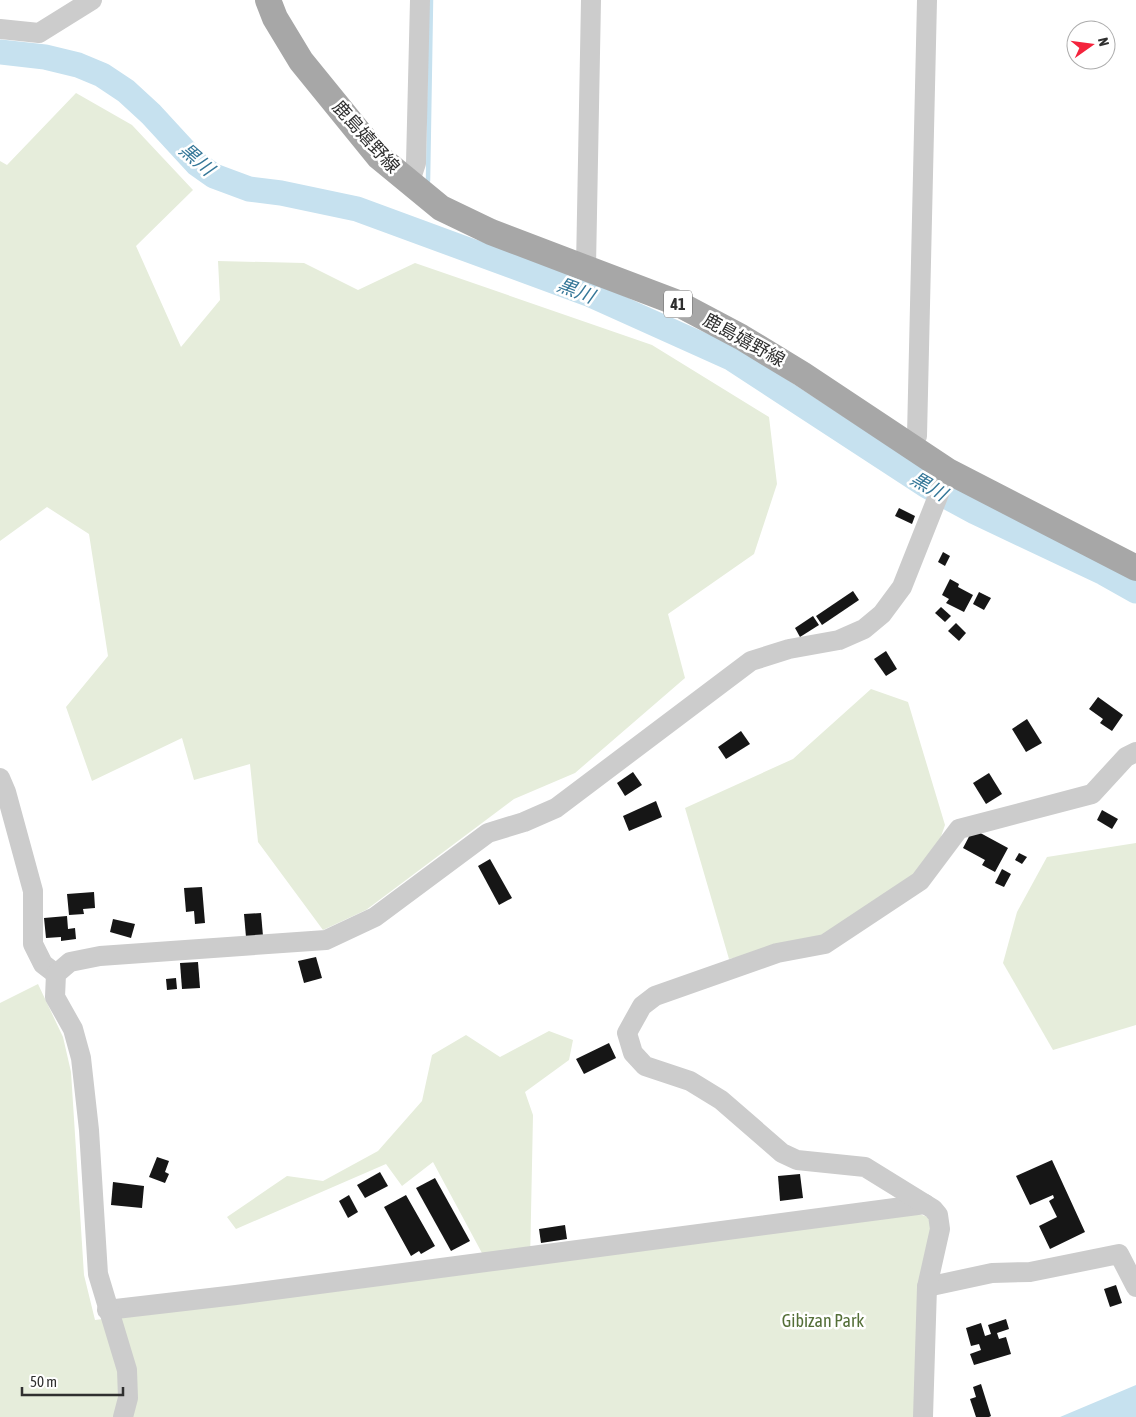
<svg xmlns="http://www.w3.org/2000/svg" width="1136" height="1417" viewBox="0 0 1136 1417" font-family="'Asap Condensed','Noto Sans JP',sans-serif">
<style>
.green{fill:#e6eddb}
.water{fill:#c6e1ef}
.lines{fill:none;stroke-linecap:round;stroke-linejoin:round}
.stream{stroke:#c6e1ef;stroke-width:4.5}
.river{stroke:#c6e1ef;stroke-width:25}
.building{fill:#161616}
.minor{stroke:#ccc;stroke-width:20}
.major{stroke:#a7a7a7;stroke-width:26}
.labels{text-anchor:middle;stroke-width:5;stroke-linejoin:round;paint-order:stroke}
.shield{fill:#fff;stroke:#6d6d6d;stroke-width:1}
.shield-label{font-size:16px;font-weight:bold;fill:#2f2f2f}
.street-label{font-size:18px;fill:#2f2f2f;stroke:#fff}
.park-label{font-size:18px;fill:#546f38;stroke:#fff}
.water-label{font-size:19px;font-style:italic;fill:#357798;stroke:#fff}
</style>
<rect width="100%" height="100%" fill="#fff"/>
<!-- green -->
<g class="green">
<polygon points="76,93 132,125 193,190 136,246 181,347 220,300 218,261 304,263 358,290 415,263 652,345 769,417 777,484 754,554 668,614 685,678 575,773 514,799 366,910 323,930 258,842 250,764 194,780 182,738 92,781 66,707 108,656 89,534 47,507 0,541 0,161 7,165"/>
<polygon points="871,689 908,702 945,825 937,848 915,877 827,937 729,959 685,808 793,759"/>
<polygon points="1136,843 1136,1025 1053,1050 1003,963 1017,912 1047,857"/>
<polygon points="38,984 63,1037 71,1072 84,1275 95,1320 490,1268 433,1162 402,1186 386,1164 236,1229 227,1217 287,1176 323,1181 378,1151 422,1101 432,1055 466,1035 500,1057 549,1031 573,1040 569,1060 525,1092 533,1115 530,1263 913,1212 928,1217 932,1231 916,1417 0,1417 0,1003"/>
</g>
<!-- water -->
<polygon class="water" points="1136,1385 1136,1417 1060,1417"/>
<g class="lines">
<!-- stream -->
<polyline class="stream" points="428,181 431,0"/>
<!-- river -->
<polyline class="river" points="0,52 45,57 78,65 102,75 126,91 151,114 197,164 214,176 249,189 281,193 357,209 591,295 731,358 927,486 975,512 1104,573 1136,591"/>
</g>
<!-- building -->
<g class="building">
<polygon points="899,508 915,516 912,524 895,516"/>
<polygon points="943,552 950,556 945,566 938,562"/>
<polygon points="950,579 959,584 958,587 973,595 964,612 946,603 949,599 942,595"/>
<polygon points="853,591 859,600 822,625 816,616"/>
<polygon points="979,592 991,598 984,610 973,604"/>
<polygon points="941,607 951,616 945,622 935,613"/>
<polygon points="813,616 819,625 800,637 795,628"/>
<polygon points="956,623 966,633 959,641 948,631"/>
<polygon points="886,651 897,669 886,676 874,659"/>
<polygon points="1098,697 1123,715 1112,731 1100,723 1103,719 1089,709"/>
<polygon points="1027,719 1042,743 1026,752 1012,729"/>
<polygon points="741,731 750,744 726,759 718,747"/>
<polygon points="633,772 642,785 625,796 617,783"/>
<polygon points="989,773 1002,794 986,804 973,783"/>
<polygon points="656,801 662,817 629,831 623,816"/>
<polygon points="1102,810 1118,819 1112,829 1097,820"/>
<polygon points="973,829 1008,848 995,872 982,865 985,860 963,848"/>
<polygon points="1019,853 1027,857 1022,864 1015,860"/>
<polygon points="490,859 512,898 499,905 478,866"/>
<polygon points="1002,869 1011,874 1004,887 995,883"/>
<polygon points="202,887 205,923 195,924 194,911 186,912 184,888"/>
<polygon points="94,892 95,908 83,909 84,914 69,915 67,894"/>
<polygon points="261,913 263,936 246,937 244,914"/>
<polygon points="67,916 68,929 75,928 76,939 61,941 61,937 46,938 44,918"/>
<polygon points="113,919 135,924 131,938 110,932"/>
<polygon points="316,957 322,978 304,983 298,961"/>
<polygon points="198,962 200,988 182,989 180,963"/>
<polygon points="176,978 177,989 167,990 166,979"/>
<polygon points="609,1043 616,1058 584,1074 576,1059"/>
<polygon points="157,1157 169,1161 165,1172 169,1174 165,1183 149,1177"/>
<polygon points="1052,1160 1085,1232 1050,1249 1039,1226 1057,1217 1049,1201 1054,1198 1053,1195 1030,1205 1016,1176"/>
<polygon points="380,1172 388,1186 365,1198 357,1185"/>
<polygon points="800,1174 803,1198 780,1201 778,1176"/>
<polygon points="435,1178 470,1241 451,1251 416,1188"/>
<polygon points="113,1182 144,1186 142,1208 111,1205"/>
<polygon points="349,1195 358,1212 348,1218 339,1201"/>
<polygon points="406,1195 435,1246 421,1254 419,1251 411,1256 384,1207"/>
<polygon points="565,1225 567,1239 541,1243 539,1229"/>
<polygon points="1116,1285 1122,1303 1110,1307 1104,1289"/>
<polygon points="1006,1319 1009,1329 997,1333 999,1339 1006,1337 1011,1354 974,1365 970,1354 981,1350 979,1344 971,1346 966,1328 981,1323 985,1336 991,1334 988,1325"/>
<polygon points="981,1384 991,1416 989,1417 976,1417 970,1399 976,1397 973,1387"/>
</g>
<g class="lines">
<!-- minor -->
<g class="minor">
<polyline points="0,29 39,33 92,0"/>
<polyline points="409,184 416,163 420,0"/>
<polyline points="586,267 591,0"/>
<polyline points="911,445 917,436 927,0"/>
<polyline points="0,778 6,792 33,891 33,944 43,964 56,974"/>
<polyline points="927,1287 992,1273 1030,1272 1119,1254 1136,1287"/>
<polyline points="107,1310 236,1295 925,1204"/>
<polyline points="123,1417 128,1398 127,1370 98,1274 89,1130 81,1058 73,1029 55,997 56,974 70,962 100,956 326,940 375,917 488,833 524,822 556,808 751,661 789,649 839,640 864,629 882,614 902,587 948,471"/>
<polyline points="923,1417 927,1287 940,1229 938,1215 933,1209 865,1167 797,1160 782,1153 721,1100 690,1081 645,1066 633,1053 627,1033 642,1006 655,996 777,953 825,944 920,881 959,829 1092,794 1126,757 1136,752"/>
</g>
<!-- major -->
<polyline class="major" points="268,0 275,18 301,61 379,157 441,208 491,232 675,302 741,337 802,374 948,471 1136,568"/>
</g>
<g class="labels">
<!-- shield labels -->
<rect class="shield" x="664" y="290.5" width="28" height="27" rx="4"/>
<g class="shield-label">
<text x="678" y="310">41</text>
</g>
<!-- street labels -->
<g class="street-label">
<text transform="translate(366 137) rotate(48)" y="6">鹿島嬉野線</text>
<text transform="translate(744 340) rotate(29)" y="6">鹿島嬉野線</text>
</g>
<!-- park labels -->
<g class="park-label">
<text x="823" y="1327">Gibizan Park</text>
</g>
<!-- water labels -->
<g class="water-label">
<text transform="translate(197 159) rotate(41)" y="7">黒川</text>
<text transform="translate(576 290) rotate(21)" y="7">黒川</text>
<text transform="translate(929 486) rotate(30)" y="7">黒川</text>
</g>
</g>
<!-- north arrow -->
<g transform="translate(1091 45) rotate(76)"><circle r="24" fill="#ffffff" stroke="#acacac"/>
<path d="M0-4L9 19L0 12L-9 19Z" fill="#f4233c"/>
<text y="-8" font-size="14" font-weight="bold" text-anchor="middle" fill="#2f2f2f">N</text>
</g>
<!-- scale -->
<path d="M22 1387v8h101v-8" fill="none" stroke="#2f2f2f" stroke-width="2.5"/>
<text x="30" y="1387" font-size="15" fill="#2f2f2f" stroke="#ffffff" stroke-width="4" paint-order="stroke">50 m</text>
</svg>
